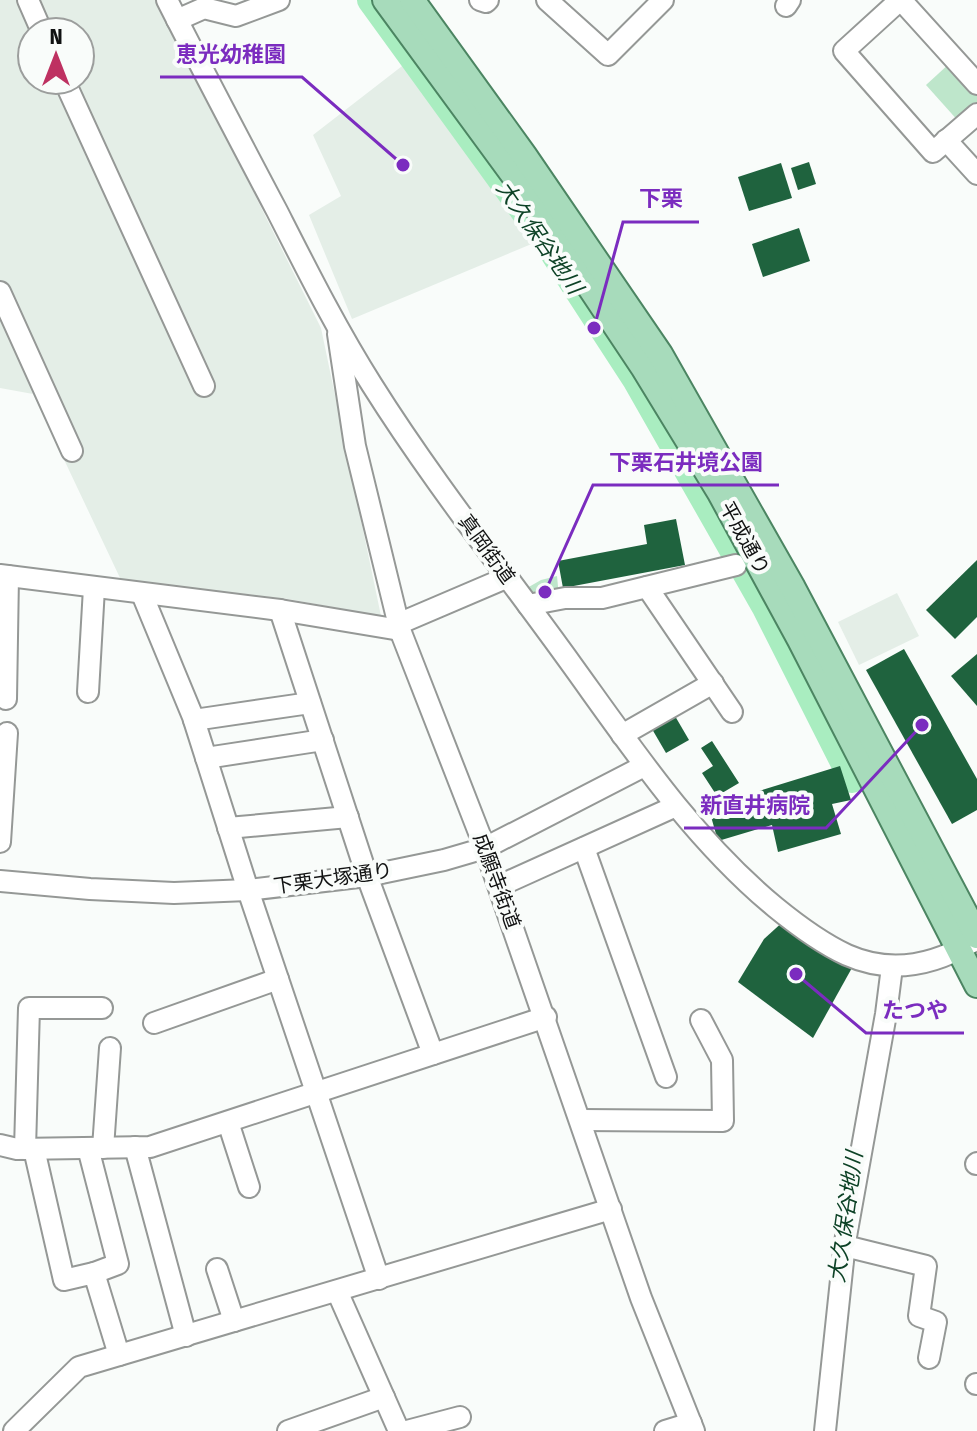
<svg xmlns="http://www.w3.org/2000/svg" width="977" height="1431" viewBox="0 0 977 1431" font-family="'Fira Sans Condensed','Noto Sans JP',sans-serif">
<style>
.built{fill:#e4eee7;fill-rule:evenodd}
.green{fill:#bee6cb}
.lines{fill:none;stroke-linecap:round;stroke-linejoin:round}
.river{stroke:#a9edc0;stroke-width:26}
.building{fill:#1f633e}
.minor-casing{stroke:#959896;stroke-width:24}
.major-casing{stroke:#4c8562;stroke-width:28}
.minor{stroke:#fff;stroke-width:20}
.major{stroke:#a7dbbb;stroke-width:24}
.labels{text-anchor:middle;stroke-width:8;stroke-linejoin:round;paint-order:stroke}
.street-label{font-size:20px;fill:#111212;stroke:#f9fcfa}
.water-label{font-size:22px;font-style:italic;fill:#0d4226;stroke:#f9fcfa}
.leader{fill:none;stroke:#7b2cbf;stroke-width:3}
.callout-dot{fill:#7b2cbf;stroke:#f9fcfa;stroke-width:3}
.callout-label{font-size:22px;text-anchor:middle;font-weight:bold;fill:#7b2cbf;stroke:#f9fcfa;stroke-width:8;stroke-linejoin:round;paint-order:stroke}
</style>
<rect width="100%" height="100%" fill="#f9fcfa"/>
<!-- built -->
<g class="built">
<path d="M0,0H158L321,328L381,616L288,599L121,580L33,394L0,388ZM32,32H80V80H32Z"/>
<polygon points="406,63 534,243 352,319 309,215 341,196 313,135"/>
<polygon points="897,593 919,636 859,665 838,622"/>
</g>
<!-- green -->
<g class="green">
<polygon points="950,63 977,92 977,107 960,123 926,85"/>
<polygon points="557,576 559,597 536,600 527,588 541,580"/>
</g>
<g class="lines">
<!-- river -->
<polyline class="river" points="370,0 547,244 636,381 764,606 852,780"/>
</g>
<!-- building -->
<g class="building">
<polygon points="809,162 816,184 798,190 791,168"/>
<polygon points="781,163 792,198 749,211 738,177"/>
<polygon points="799,228 810,261 763,277 752,244"/>
<polygon points="676,519 685,565 563,588 558,561 647,544 644,525"/>
<polygon points="977,560 977,617 955,639 926,610"/>
<polygon points="904,649 977,779 977,810 952,824 866,670"/>
<polygon points="977,654 977,706 951,676"/>
<polygon points="675,716 689,740 666,753 652,729"/>
<polygon points="712,741 739,783 717,796 702,773 713,766 701,748"/>
<polygon points="840,766 851,800 832,804 841,834 778,852 772,825 718,841 710,813 721,810 720,803"/>
<polygon points="786,919 853,966 813,1038 738,982 764,939"/>
</g>
<g class="lines">
<defs>
<g id="minor">
<polyline points="28,0 42,32"/>
<path d="M167,0C203,71 240,141 277,211C307,270 337,330 372,385C433,482 505,572 572,665C634,751 693,839 775,907C797,925 821,943 847,955C890,974 932,966 972,942"/>
<polyline points="480,0 486,2 488,0"/>
<polyline points="547,0 608,55 663,0"/>
<polyline points="900,0 844,51 933,152 977,114"/>
<polyline points="901,0 977,84"/>
<polyline points="786,6 790,0"/>
<polyline points="177,20 204,8 236,16 279,0"/>
<polyline points="64,80 204,386"/>
<polyline points="946,140 977,174"/>
<polyline points="0,292 72,451"/>
<polyline points="338,334 355,446 400,630 485,848 641,1298 694,1431"/>
<polyline points="0,575 280,610 400,630"/>
<polyline points="647,587 732,712"/>
<polyline points="142,594 193,717 248,890 379,1279"/>
<polyline points="528,605 565,598 602,598 736,565"/>
<polyline points="280,610 367,876 433,1054"/>
<polyline points="398,624 508,577"/>
<polyline points="88,692 94,588"/>
<polyline points="6,699 8,576"/>
<polyline points="194,720 310,703"/>
<polyline points="622,735 713,683"/>
<polyline points="206,758 323,740"/>
<polyline points="228,828 348,817"/>
<polyline points="0,842 7,733"/>
<polyline points="584,848 666,1077"/>
<polyline points="0,881 90,889 174,893 248,890 367,876 444,860 485,848 644,766"/>
<polyline points="499,886 676,806"/>
<polyline points="154,1023 278,979"/>
<polyline points="581,1120 723,1121 722,1060 701,1020"/>
<polyline points="228,1122 249,1187"/>
<polyline points="0,1145 17,1149 150,1147 546,1017"/>
<polyline points="135,1147 186,1336"/>
<polyline points="88,1148 118,1264 94,1273"/>
<polyline points="103,1148 110,1048"/>
<polyline points="25,1149 29,1008 102,1008"/>
<polyline points="34,1149 64,1280 94,1273 119,1355"/>
<polyline points="976,1164 977,1163"/>
<polyline points="845,1246 926,1266 919,1316 936,1322 929,1358"/>
<polyline points="217,1269 234,1321"/>
<polyline points="337,1291 399,1431"/>
<polyline points="976,1384 977,1384"/>
<polyline points="14,1431 79,1367 611,1209"/>
<polyline points="288,1431 384,1397"/>
<polyline points="407,1431 460,1417"/>
<polyline points="665,1431 691,1423"/>
<polyline points="825,1431 845,1242 886,1014 892,967"/>
</g>
<g id="major">
<polyline points="385,0 531,199 643,367 720,493 800,640 977,985"/>
<polyline points="412,0 524,155 660,354 793,588 977,936"/>
</g>
</defs>
<!-- minor casing -->
<use href="#minor" class="minor-casing"/>
<!-- major casing -->
<use href="#major" class="major-casing"/>
<!-- minor -->
<use href="#minor" class="minor"/>
<!-- major -->
<use href="#major" class="major"/>
</g>
<g class="labels">
<!-- street labels -->
<g class="street-label">
<text transform="translate(745 538) rotate(61)" y="7">平成通り</text>
<text transform="translate(487 549) rotate(54)" y="7">真岡街道</text>
<text transform="translate(333 878) rotate(-8)" y="7">下栗大塚通り</text>
<text transform="translate(497 881) rotate(70)" y="7">成願寺街道</text>
</g>
<!-- water labels -->
<g class="water-label">
<text transform="translate(540 237) rotate(55)" y="8">大久保谷地川</text>
<text transform="translate(845 1217) rotate(-82)" y="8">大久保谷地川</text>
</g>
</g>
<!-- callouts -->
<path class="leader" d="M403 165L302 77H160M594 328L623 222H699M545 592L593 485H779M922 725L826 828H684M796 974L866 1033H964"/>
<g class="callout-dot">
<circle cx="403" cy="165" r="8"/>
<circle cx="594" cy="328" r="8"/>
<circle cx="545" cy="592" r="8"/>
<circle cx="922" cy="725" r="8"/>
<circle cx="796" cy="974" r="8"/>
</g>
<g class="callout-label">
<text x="231" y="62">恵光幼稚園</text>
<text x="661" y="206">下栗</text>
<text x="686" y="470">下栗石井境公園</text>
<text x="755" y="813">新直井病院</text>
<text x="915" y="1018">たつや</text>
</g>
<!-- north arrow -->
<g transform="translate(56 56)"><circle r="38" fill="#f9fcfa" stroke="#9c9e9d" stroke-width="2"/>
<path d="M0-6L14 30L0 20L-14 30Z" fill="#be3161"/>
<text y="-12" font-size="22" font-weight="bold" text-anchor="middle" fill="#111212">N</text>
</g>
</svg>
